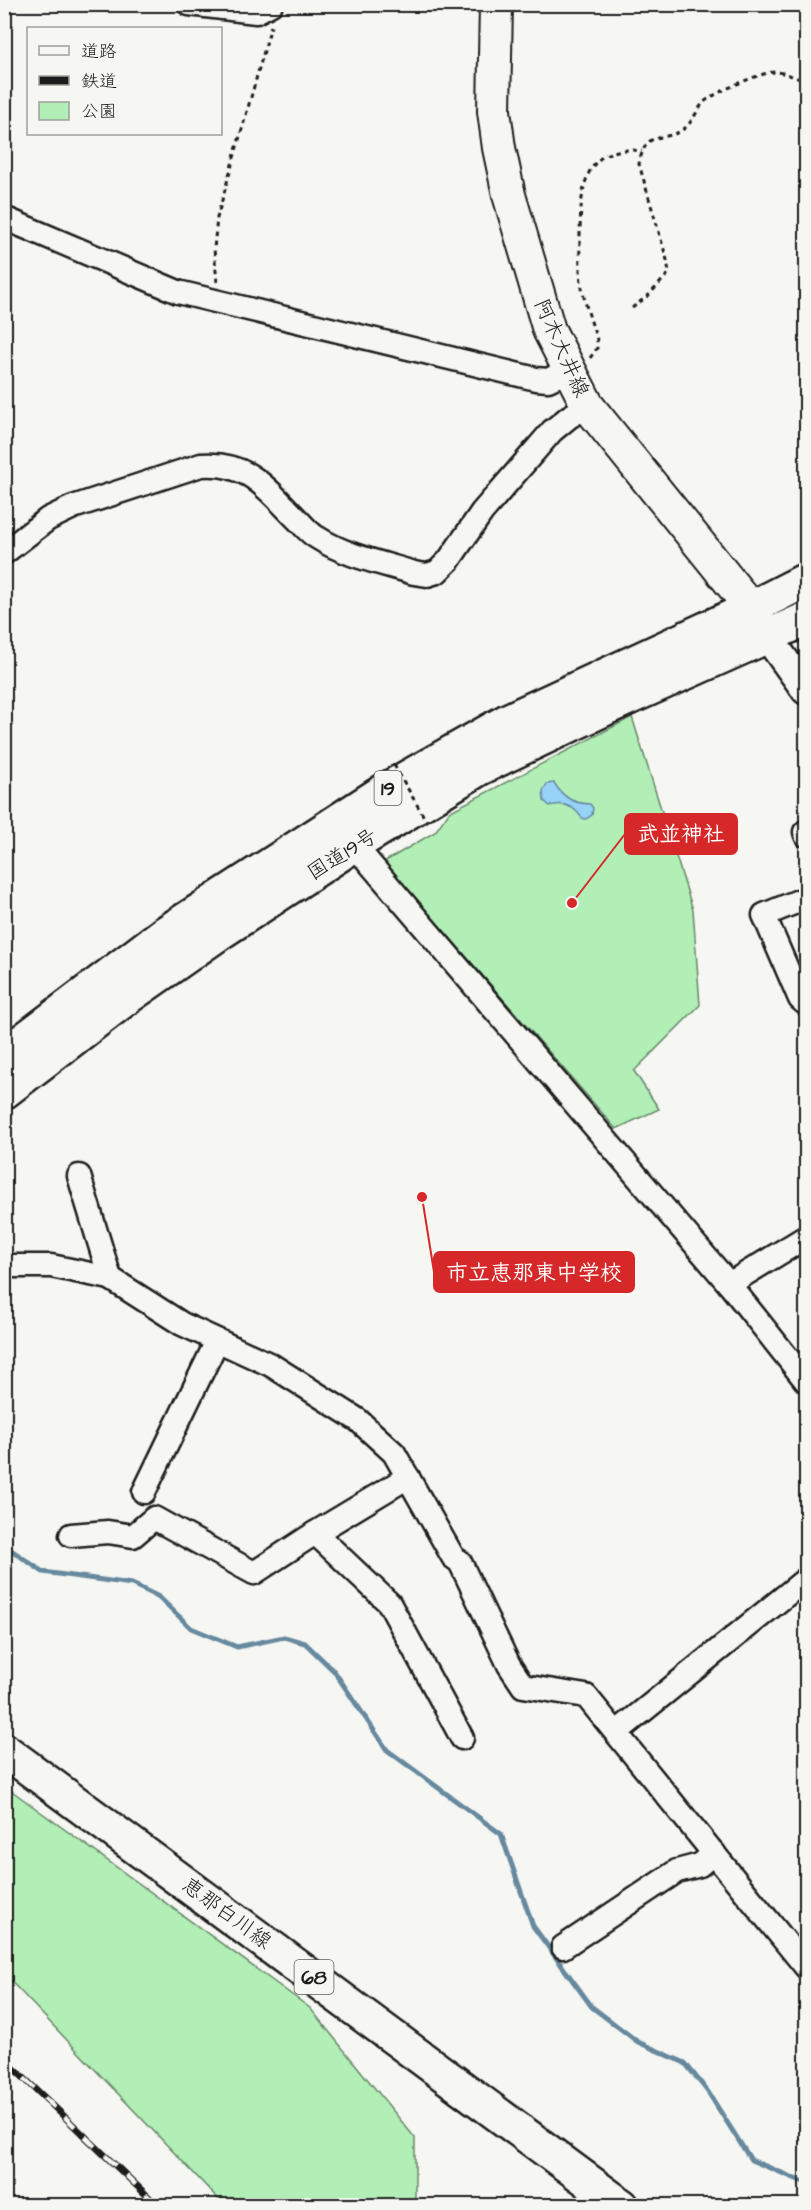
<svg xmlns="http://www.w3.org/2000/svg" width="811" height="2210" viewBox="0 0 811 2210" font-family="'Architects Daughter','Klee One',sans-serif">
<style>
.green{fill:#b1efb6;stroke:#668669;stroke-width:1.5}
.water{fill:#97d2f7;stroke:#66899f;stroke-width:1.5}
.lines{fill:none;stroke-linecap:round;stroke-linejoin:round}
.stream{stroke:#66899f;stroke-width:5}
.minor-casing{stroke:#1c1c1c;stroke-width:27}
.tertiary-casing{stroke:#1c1c1c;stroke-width:33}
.secondary-casing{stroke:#1c1c1c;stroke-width:36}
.primary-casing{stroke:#1c1c1c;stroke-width:38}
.trunk-casing{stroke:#1c1c1c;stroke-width:38}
.path{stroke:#1c1c1c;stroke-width:3;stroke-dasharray:4.5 4.5;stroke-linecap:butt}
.minor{stroke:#f6f6f2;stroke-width:22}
.tertiary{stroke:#f6f6f2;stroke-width:28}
.secondary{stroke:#f6f6f2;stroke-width:32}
.primary{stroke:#f6f6f2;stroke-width:33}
.trunk{stroke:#f6f6f2;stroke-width:33}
.rail-casing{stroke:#1c1c1c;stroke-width:7}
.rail{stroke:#f6f6f2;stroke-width:4.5;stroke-dasharray:14;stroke-linecap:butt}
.path-bridge{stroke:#1c1c1c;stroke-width:3;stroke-dasharray:4.5 4.5;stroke-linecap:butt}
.labels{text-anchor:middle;stroke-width:4.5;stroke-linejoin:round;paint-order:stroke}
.shield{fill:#f6f6f2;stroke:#5d5d5c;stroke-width:1.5}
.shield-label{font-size:20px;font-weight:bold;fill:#1c1c1c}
.street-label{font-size:21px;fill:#1c1c1c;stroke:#f6f6f2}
.leader{fill:none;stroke:#d62828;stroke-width:2}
.callout-dot{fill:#d62828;stroke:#f6f6f2;stroke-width:2}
.callout{fill:#d62828;stroke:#d62828;stroke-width:2}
.callout-label{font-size:22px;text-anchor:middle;font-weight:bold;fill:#fff}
</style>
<rect width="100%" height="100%" fill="#f6f6f2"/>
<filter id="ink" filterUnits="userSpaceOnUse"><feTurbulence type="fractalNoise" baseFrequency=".0167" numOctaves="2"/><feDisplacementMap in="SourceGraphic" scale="12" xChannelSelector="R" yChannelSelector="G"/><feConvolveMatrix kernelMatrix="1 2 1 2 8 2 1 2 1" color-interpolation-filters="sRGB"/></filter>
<g filter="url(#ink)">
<!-- green -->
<g class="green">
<polygon points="632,717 693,910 700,1005 634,1071 659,1109 616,1129 384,862 435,832 449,812"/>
<polygon points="5,1786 310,2008 415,2138 415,2205 224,2205 5,1975"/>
</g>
<!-- water -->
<path class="water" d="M554,783C564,798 572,803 590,804L593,808L592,815L586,819L582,818C574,806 563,802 550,806L544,801L543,791L547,784Z"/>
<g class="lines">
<!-- stream -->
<polyline class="stream" points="4,1545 43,1572 132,1584 159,1597 191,1628 237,1647 284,1637 305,1643 334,1671 387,1750 501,1834 533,1926 592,2007 638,2042 685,2063 708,2092 751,2160 806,2183"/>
<defs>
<g id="minor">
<polyline points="189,4 256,12 271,4"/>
<polyline points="4,218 178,292 536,379 548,380 569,370"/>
<path d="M4,553L48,519L73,507L201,465C248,461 267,489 297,519C304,526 310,534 318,538C346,556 382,563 414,573L427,575L437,572L449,560L482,512L552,431L569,417L588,406"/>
<polyline points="806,832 805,832 806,835"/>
<polyline points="354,845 729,1284 806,1381"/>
<polyline points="806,898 764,915 800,999 806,1004"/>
<polyline points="79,1176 110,1278"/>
<polyline points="4,1266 51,1266 110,1278 182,1324 271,1365 358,1420 394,1453 453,1557 460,1562 509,1665 523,1686 586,1696 806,1967"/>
<polyline points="729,1284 806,1237"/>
<polyline points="144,1492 217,1341"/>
<polyline points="315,1533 408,1477"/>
<polyline points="71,1535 108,1532 133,1536 154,1518 254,1573 315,1533 389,1603 462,1738"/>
<polyline points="617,1732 806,1579"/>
<polyline points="563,1947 677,1871 700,1865 714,1853"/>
</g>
<polyline id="tertiary" points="767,636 806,690"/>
<polyline id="secondary" points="496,4 494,111 499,148 509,195 549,330 588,406 751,608 764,631"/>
<polyline id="primary" points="4,1750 622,2206"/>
<g id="trunk">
<polyline points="4,1055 165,933 387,789 507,721 751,608 806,580"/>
<polyline points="4,1092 128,997 221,932 354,845 480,768 606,708 806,619"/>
</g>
</defs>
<!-- minor casing -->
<use href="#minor" class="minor-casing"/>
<!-- tertiary casing -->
<use href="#tertiary" class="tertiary-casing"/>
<!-- secondary casing -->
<use href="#secondary" class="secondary-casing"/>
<!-- primary casing -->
<use href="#primary" class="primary-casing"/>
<!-- trunk casing -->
<use href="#trunk" class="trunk-casing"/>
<!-- path -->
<g class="path">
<polyline points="217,282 214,249 217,218 271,26"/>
<path d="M632,308L649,295L669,273L667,260L639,164C647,125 664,145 685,128C693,121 697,110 704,102C714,93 763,71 776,72C785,72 796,79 806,80"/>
<path d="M590,358L597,348V340C591,321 584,302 581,282C579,265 580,247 580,231C581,187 584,143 642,151"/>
</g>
<!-- minor -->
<use href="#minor" class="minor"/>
<!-- tertiary -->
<use href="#tertiary" class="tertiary"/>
<!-- secondary -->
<use href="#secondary" class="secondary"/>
<!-- primary -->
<use href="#primary" class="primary"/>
<!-- trunk -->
<use href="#trunk" class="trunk"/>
<defs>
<polyline id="rail" points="4,2059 158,2206"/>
</defs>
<!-- rail casing -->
<use href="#rail" class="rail-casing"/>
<!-- rail -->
<use href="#rail" class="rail"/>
<!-- path-bridge -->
<polyline class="path-bridge" points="394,765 427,822"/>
</g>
</g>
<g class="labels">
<!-- shield labels -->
<g class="shield">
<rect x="374.5" y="771" width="27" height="34" rx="4.5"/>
<rect x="294.5" y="1960" width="39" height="34" rx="4.5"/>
</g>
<g class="shield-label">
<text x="388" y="795">19</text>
<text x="314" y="1984">68</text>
</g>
<!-- street labels -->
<g class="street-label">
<text transform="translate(562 348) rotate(66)" y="7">阿木大井線</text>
<text transform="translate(342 854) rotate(-32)" y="7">国道19号</text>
<text transform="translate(227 1913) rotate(36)" y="7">恵那白川線</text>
</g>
</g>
<!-- callouts -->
<path class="leader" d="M572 903L625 834M422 1197L434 1272"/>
<g class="callout-dot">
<circle cx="572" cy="903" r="6"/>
<circle cx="422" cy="1197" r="6"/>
</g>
<g class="callout">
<rect x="625" y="814" width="112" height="40" rx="6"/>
<rect x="434" y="1252" width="200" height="40" rx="6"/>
</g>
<g class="callout-label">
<text x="681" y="841">武並神社</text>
<text x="534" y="1280">市立恵那東中学校</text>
</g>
<!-- margin -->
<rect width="811" height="2210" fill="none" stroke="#f6f6f2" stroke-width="24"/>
<rect x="12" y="12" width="787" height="2186" fill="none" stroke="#1c1c1c" stroke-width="2" filter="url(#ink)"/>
<!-- legend -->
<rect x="27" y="27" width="195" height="108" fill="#f6f6f2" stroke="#9f9f9c" stroke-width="1.5"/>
<rect x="39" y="46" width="30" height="9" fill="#f6f6f2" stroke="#9f9f9c" stroke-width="1.5"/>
<text x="81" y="57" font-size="18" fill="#1c1c1c">道路</text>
<rect x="39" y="76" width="30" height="9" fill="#1c1c1c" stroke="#9f9f9c" stroke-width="1.5"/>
<text x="81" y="87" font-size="18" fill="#1c1c1c">鉄道</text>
<rect x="39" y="102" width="30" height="18" fill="#b1efb6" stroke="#9f9f9c" stroke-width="1.5"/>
<text x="81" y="117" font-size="18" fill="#1c1c1c">公園</text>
</svg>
